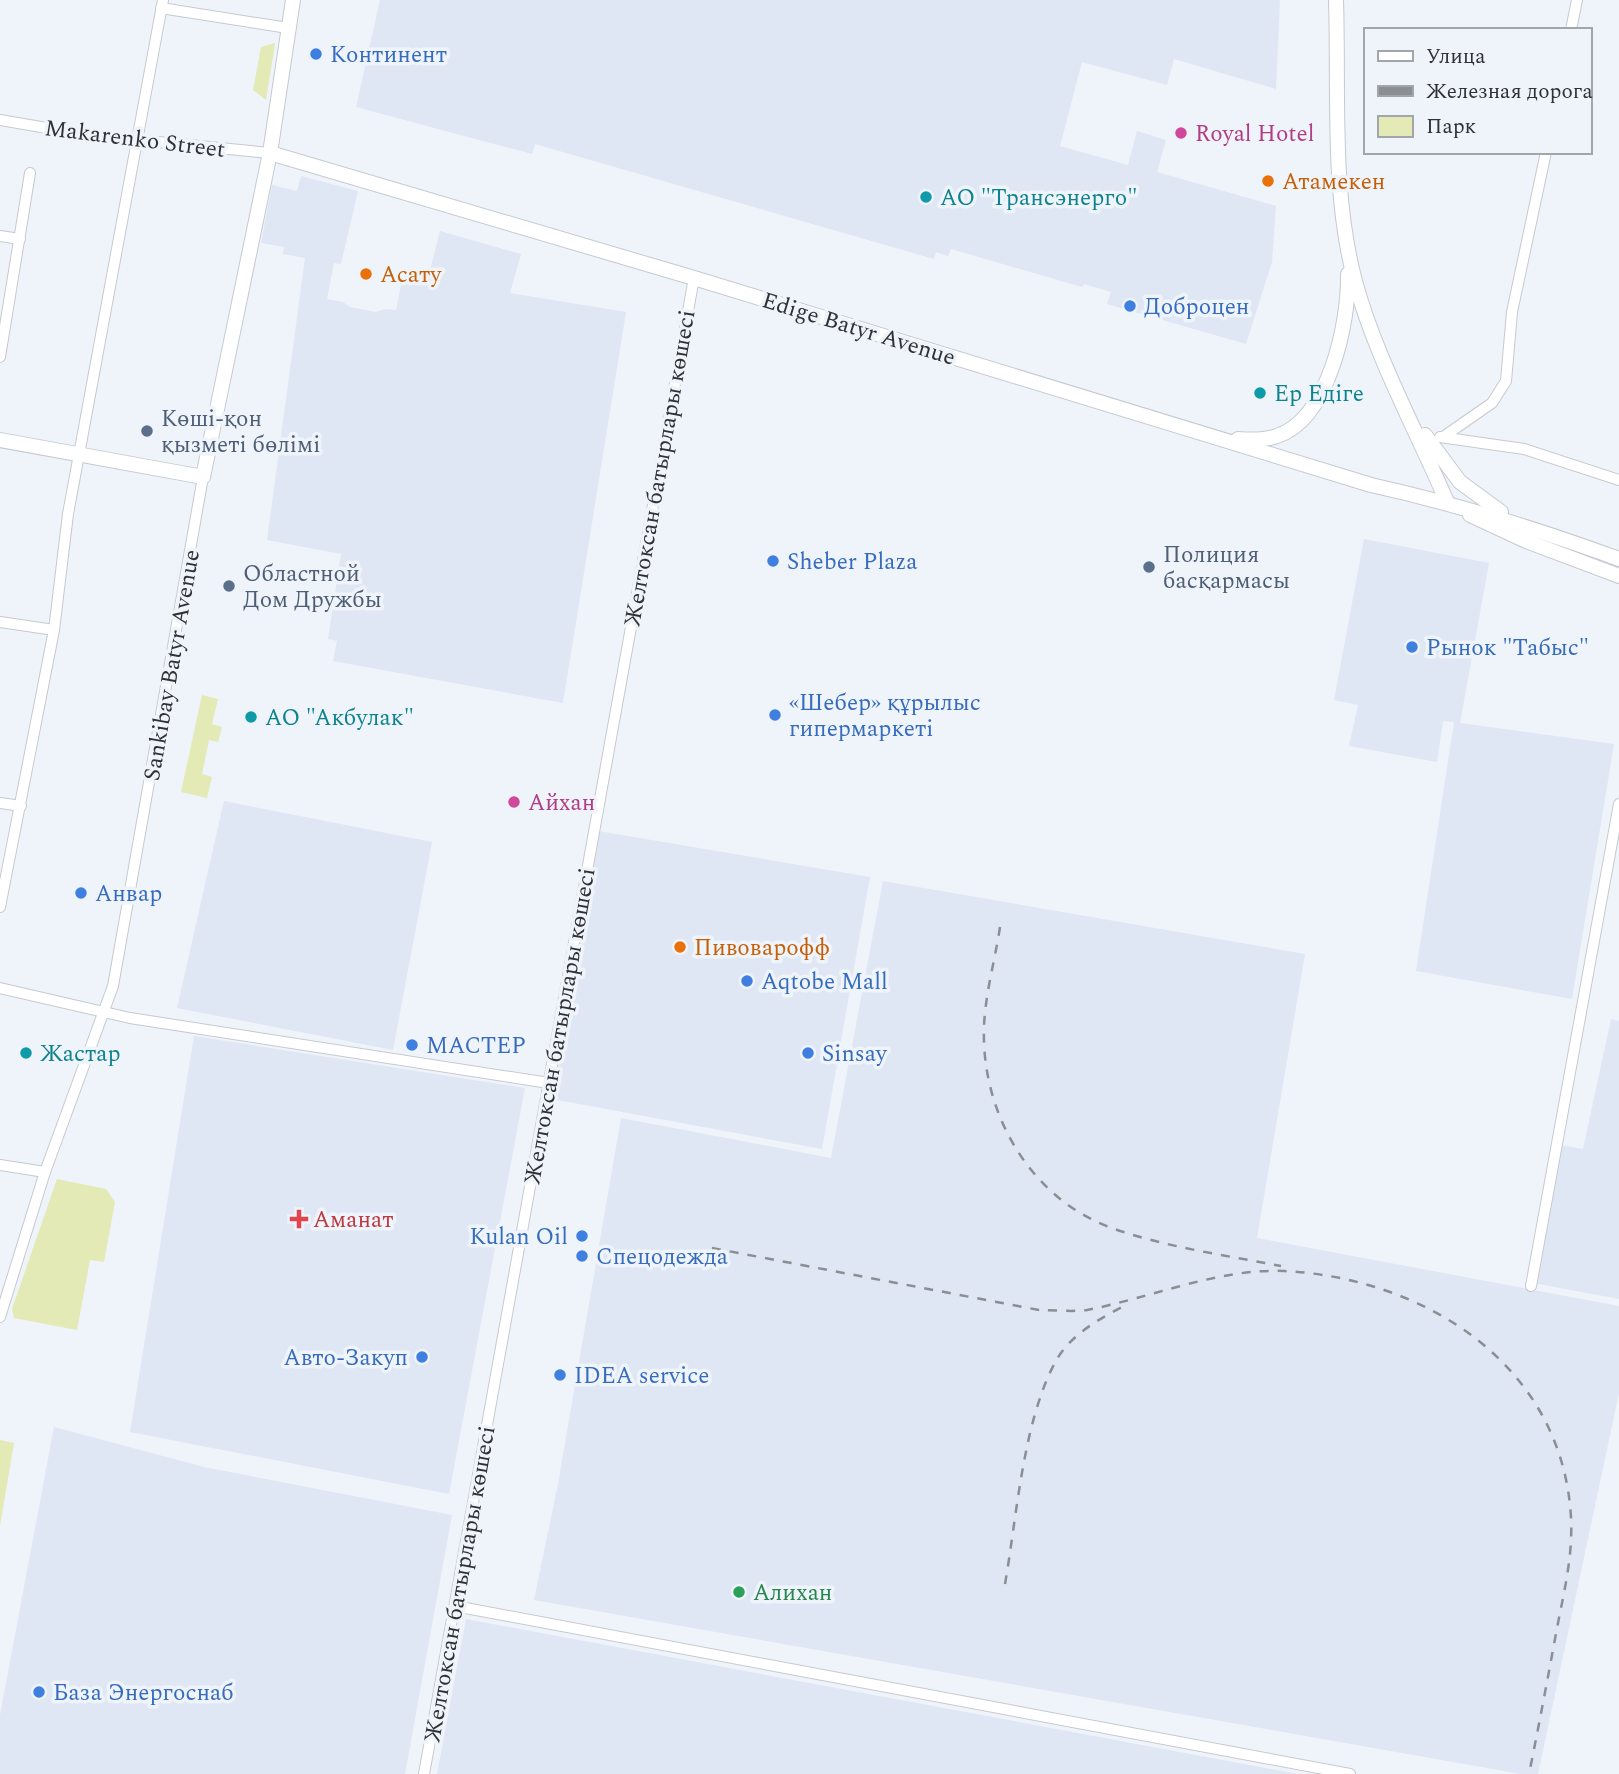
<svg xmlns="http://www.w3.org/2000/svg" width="1619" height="1774" viewBox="0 0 1619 1774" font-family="Spectral,serif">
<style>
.built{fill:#dfe7f4}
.green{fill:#e3eab5}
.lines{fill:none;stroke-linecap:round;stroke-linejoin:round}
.minor-casing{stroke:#c6cad0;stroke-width:12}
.major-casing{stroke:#c6cad0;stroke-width:16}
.minor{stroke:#fff;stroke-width:10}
.major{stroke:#fff;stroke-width:14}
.rail{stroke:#8b8e93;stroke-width:2.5;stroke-dasharray:9 9;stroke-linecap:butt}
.shop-dot{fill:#3f7fe0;stroke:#eff3fa;stroke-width:2.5}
.hotel-dot{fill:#d1479c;stroke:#eff3fa;stroke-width:2.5}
.food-dot{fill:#e8710a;stroke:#eff3fa;stroke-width:2.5}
.culture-dot{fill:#0f9aa8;stroke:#eff3fa;stroke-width:2.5}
.service-dot{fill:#5c6f8a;stroke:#eff3fa;stroke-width:2.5}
.health-dot{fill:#e0444e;stroke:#eff3fa;stroke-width:2.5}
.leisure-dot{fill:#2e9e5b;stroke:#eff3fa;stroke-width:2.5}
.labels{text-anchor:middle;stroke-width:7;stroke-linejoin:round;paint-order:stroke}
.shop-label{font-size:23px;fill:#366cbe;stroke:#eff3fa;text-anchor:start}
.hotel-label{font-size:23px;fill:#b23c85;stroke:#eff3fa;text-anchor:start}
.street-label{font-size:23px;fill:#2f3133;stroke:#eff3fa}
.food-label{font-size:23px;fill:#c56008;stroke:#eff3fa;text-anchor:start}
.culture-label{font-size:23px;fill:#0d838f;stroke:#eff3fa;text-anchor:start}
.service-label{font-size:23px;fill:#4e5e75;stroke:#eff3fa;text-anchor:start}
.health-label{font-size:23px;fill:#be3a42;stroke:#eff3fa;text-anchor:start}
.leisure-label{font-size:23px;fill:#27864d;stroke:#eff3fa;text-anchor:start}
</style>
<rect width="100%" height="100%" fill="#eff3fa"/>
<!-- built -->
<g class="built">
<polygon points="380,0 1280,0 1276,89 1174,59 1167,85 1082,62 1060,146 1128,165 1137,131 1166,140 1157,172 1276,206 1272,262 1246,344 1107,304 1111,292 1084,284 1082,287 951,249 948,256 936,252 934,259 535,144 532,154 356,107"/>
<polygon points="301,176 358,191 341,264 334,263 327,299 343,302 350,307 376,312 385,309 396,310 403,275 428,278 440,231 521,254 510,293 626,312 563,703 333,661 337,641 328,639 341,554 267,540 305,258 283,254 284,247 261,243 272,185 297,191"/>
<polygon points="1364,539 1489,563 1460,723 1614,744 1572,999 1416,971 1454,722 1443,721 1437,762 1349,746 1358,705 1334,700"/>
<polygon points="224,801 432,842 393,1050 177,1008"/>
<polygon points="598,831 870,877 822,1149 552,1099"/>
<polygon points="883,881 1305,954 1257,1238 1619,1306 1619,1393 1538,1774 1521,1774 534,1600 558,1484 621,1118 831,1158"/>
<polygon points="1611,1019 1619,1021 1619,1299 1533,1283 1560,1145 1583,1149"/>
<polygon points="194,1036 525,1088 449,1494 130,1432"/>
<polygon points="54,1427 204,1467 452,1515 405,1774 0,1774 0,1715"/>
<polygon points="466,1619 1298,1774 437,1774"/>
</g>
<!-- green -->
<g class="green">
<polygon points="275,43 275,44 266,100 253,90 261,47"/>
<polygon points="202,695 218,699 212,724 222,727 218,742 209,740 202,774 212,777 207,798 181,792"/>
<polygon points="57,1179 106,1189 115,1202 104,1262 90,1260 77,1330 14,1318 12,1309"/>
<polygon points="0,1440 14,1443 0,1526"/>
</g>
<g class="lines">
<defs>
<g id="minor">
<polyline points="161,8 288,28"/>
<polyline points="1571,30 1577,0"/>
<polyline points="0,120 87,135 270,153"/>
<polyline points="0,236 20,239"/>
<polyline points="0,357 30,173"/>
<polyline points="1440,437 1524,449 1619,480"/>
<polyline points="1443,437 1492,403 1506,381 1512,312 1546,152"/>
<polyline points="0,622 54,630"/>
<polyline points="0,803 21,806"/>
<polyline points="0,907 54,630 68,514 163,0"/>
<polyline points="0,988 130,1018 549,1083"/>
<polyline points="0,1165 45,1172"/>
<polyline points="1531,1286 1619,804"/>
<polyline points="0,1317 45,1172 113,986 203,477"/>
<polyline points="455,1606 1350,1774"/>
<polyline points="424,1774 694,278"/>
</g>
<g id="major">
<path d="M1336,0C1339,93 1331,191 1355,281C1374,353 1417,432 1447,502"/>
<path d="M270,153L694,278L1371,485C1457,504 1537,529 1619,559"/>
<polyline points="1425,435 1460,482 1501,512"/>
<path d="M1238,439C1250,440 1266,440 1277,436C1329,419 1349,322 1348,274"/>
<polyline points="0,440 203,477 270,153 293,0"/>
<polyline points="1470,515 1526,541 1619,576"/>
</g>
</defs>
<!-- minor casing -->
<use href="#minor" class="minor-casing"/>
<!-- major casing -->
<use href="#major" class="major-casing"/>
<!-- minor -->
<use href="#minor" class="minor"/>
<!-- major -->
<use href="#major" class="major"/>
<!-- rail -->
<g class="rail">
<path d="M1000,927C995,960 985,995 984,1027C981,1111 1028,1196 1109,1227C1164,1247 1224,1255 1281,1266"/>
<path d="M712,1248L1039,1310C1054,1310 1072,1312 1087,1310C1150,1298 1219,1268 1284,1271C1426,1278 1563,1366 1571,1518C1573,1556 1564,1592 1557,1628C1548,1677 1539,1725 1529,1774"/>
<path d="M1005,1584C1017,1516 1023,1419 1057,1359C1072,1334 1099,1319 1124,1306"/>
</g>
</g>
<!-- markers -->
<g class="shop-dot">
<circle cx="316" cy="54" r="7"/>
<circle cx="1130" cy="306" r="7"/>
<circle cx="773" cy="561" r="7"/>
<circle cx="1412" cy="647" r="7"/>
<circle cx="775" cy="715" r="7"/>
<circle cx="81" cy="893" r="7"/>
<circle cx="747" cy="981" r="7"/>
<circle cx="412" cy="1045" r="7"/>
<circle cx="808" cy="1053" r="7"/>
<circle cx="582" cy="1236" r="7"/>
<circle cx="582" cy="1256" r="7"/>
<circle cx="422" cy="1357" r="7"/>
<circle cx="560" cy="1375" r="7"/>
<circle cx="39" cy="1692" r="7"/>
</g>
<g class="hotel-dot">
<circle cx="1181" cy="133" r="7"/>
<circle cx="514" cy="802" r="7"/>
</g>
<g class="food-dot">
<circle cx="1268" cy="181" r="7"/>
<circle cx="366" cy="274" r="7"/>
<circle cx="680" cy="947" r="7"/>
</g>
<g class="culture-dot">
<circle cx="926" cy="197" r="7"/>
<circle cx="1260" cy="393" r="7"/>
<circle cx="251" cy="717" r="7"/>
<circle cx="26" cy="1053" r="7"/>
</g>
<g class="service-dot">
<circle cx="147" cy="431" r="7"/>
<circle cx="1149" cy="567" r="7"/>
<circle cx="229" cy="586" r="7"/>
</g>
<path class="health-dot" d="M295.5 1208.5h7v7h7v7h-7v7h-7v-7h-7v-7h7z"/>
<circle class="leisure-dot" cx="739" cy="1592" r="7"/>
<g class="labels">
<!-- shop labels -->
<g class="shop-label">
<text x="330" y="62">Континент</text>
<text x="1144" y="314">Доброцен</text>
<text x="787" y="569">Sheber Plaza</text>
<text x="1426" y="655">Рынок "Табыс"</text>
<text x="789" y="710">«Шебер» құрылыс<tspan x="789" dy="26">гипермаркеті</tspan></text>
<text x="95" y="901">Анвар</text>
<text x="761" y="989">Aqtobe Mall</text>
<text x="426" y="1053">МАСТЕР</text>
<text x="822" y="1061">Sinsay</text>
<text x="568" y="1244" text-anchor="end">Kulan Oil</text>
<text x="596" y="1264">Спецодежда</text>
<text x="408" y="1365" text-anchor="end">Авто-Закуп</text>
<text x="574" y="1383">IDEA service</text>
<text x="53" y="1700">База Энергоснаб</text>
</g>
<!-- hotel labels -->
<g class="hotel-label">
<text x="1195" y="141">Royal Hotel</text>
<text x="528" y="810">Айхан</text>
</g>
<!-- street labels -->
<g class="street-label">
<text transform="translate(135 138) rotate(7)" y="8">Makarenko Street</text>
<text transform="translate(859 328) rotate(17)" y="8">Edige Batyr Avenue</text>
<text transform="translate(659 468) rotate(-80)" y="8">Желтоксан батырлары көшесі</text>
<text transform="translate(171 665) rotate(-80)" y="8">Sankibay Batyr Avenue</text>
<text transform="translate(559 1026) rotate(-80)" y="8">Желтоксан батырлары көшесі</text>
<text transform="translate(459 1584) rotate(-80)" y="8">Желтоксан батырлары көшесі</text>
</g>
<!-- food labels -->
<g class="food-label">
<text x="1282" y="189">Атамекен</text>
<text x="380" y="282">Асату</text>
<text x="694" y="955">Пивоварофф</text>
</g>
<!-- culture labels -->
<g class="culture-label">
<text x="940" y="205">АО "Трансэнерго"</text>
<text x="1274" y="401">Ер Едіге</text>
<text x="265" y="725">АО "Акбулак"</text>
<text x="40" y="1061">Жастар</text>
</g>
<!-- service labels -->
<g class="service-label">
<text x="161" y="426">Көші-қон<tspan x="161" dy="26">қызметі бөлімі</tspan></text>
<text x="1163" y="562">Полиция<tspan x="1163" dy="26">басқармасы</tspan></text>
<text x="243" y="581">Областной<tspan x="243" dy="26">Дом Дружбы</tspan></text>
</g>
<!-- health labels -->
<g class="health-label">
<text x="313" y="1227">Аманат</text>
</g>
<!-- leisure labels -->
<g class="leisure-label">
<text x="753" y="1600">Алихан</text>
</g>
</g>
<!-- legend -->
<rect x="1364" y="28" width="228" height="126" fill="#eff3fa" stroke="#a2a5aa" stroke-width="2"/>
<rect x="1378" y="51" width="35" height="10" fill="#ffffff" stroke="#a2a5aa" stroke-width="2"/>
<text x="1426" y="63" font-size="21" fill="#2f3133">Улица</text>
<rect x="1378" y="86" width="35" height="10" fill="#8b8e93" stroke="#a2a5aa" stroke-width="2"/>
<text x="1426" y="98" font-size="21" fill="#2f3133">Железная дорога</text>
<rect x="1378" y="116" width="35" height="21" fill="#e3eab5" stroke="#a2a5aa" stroke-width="2"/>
<text x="1426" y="133" font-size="21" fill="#2f3133">Парк</text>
</svg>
